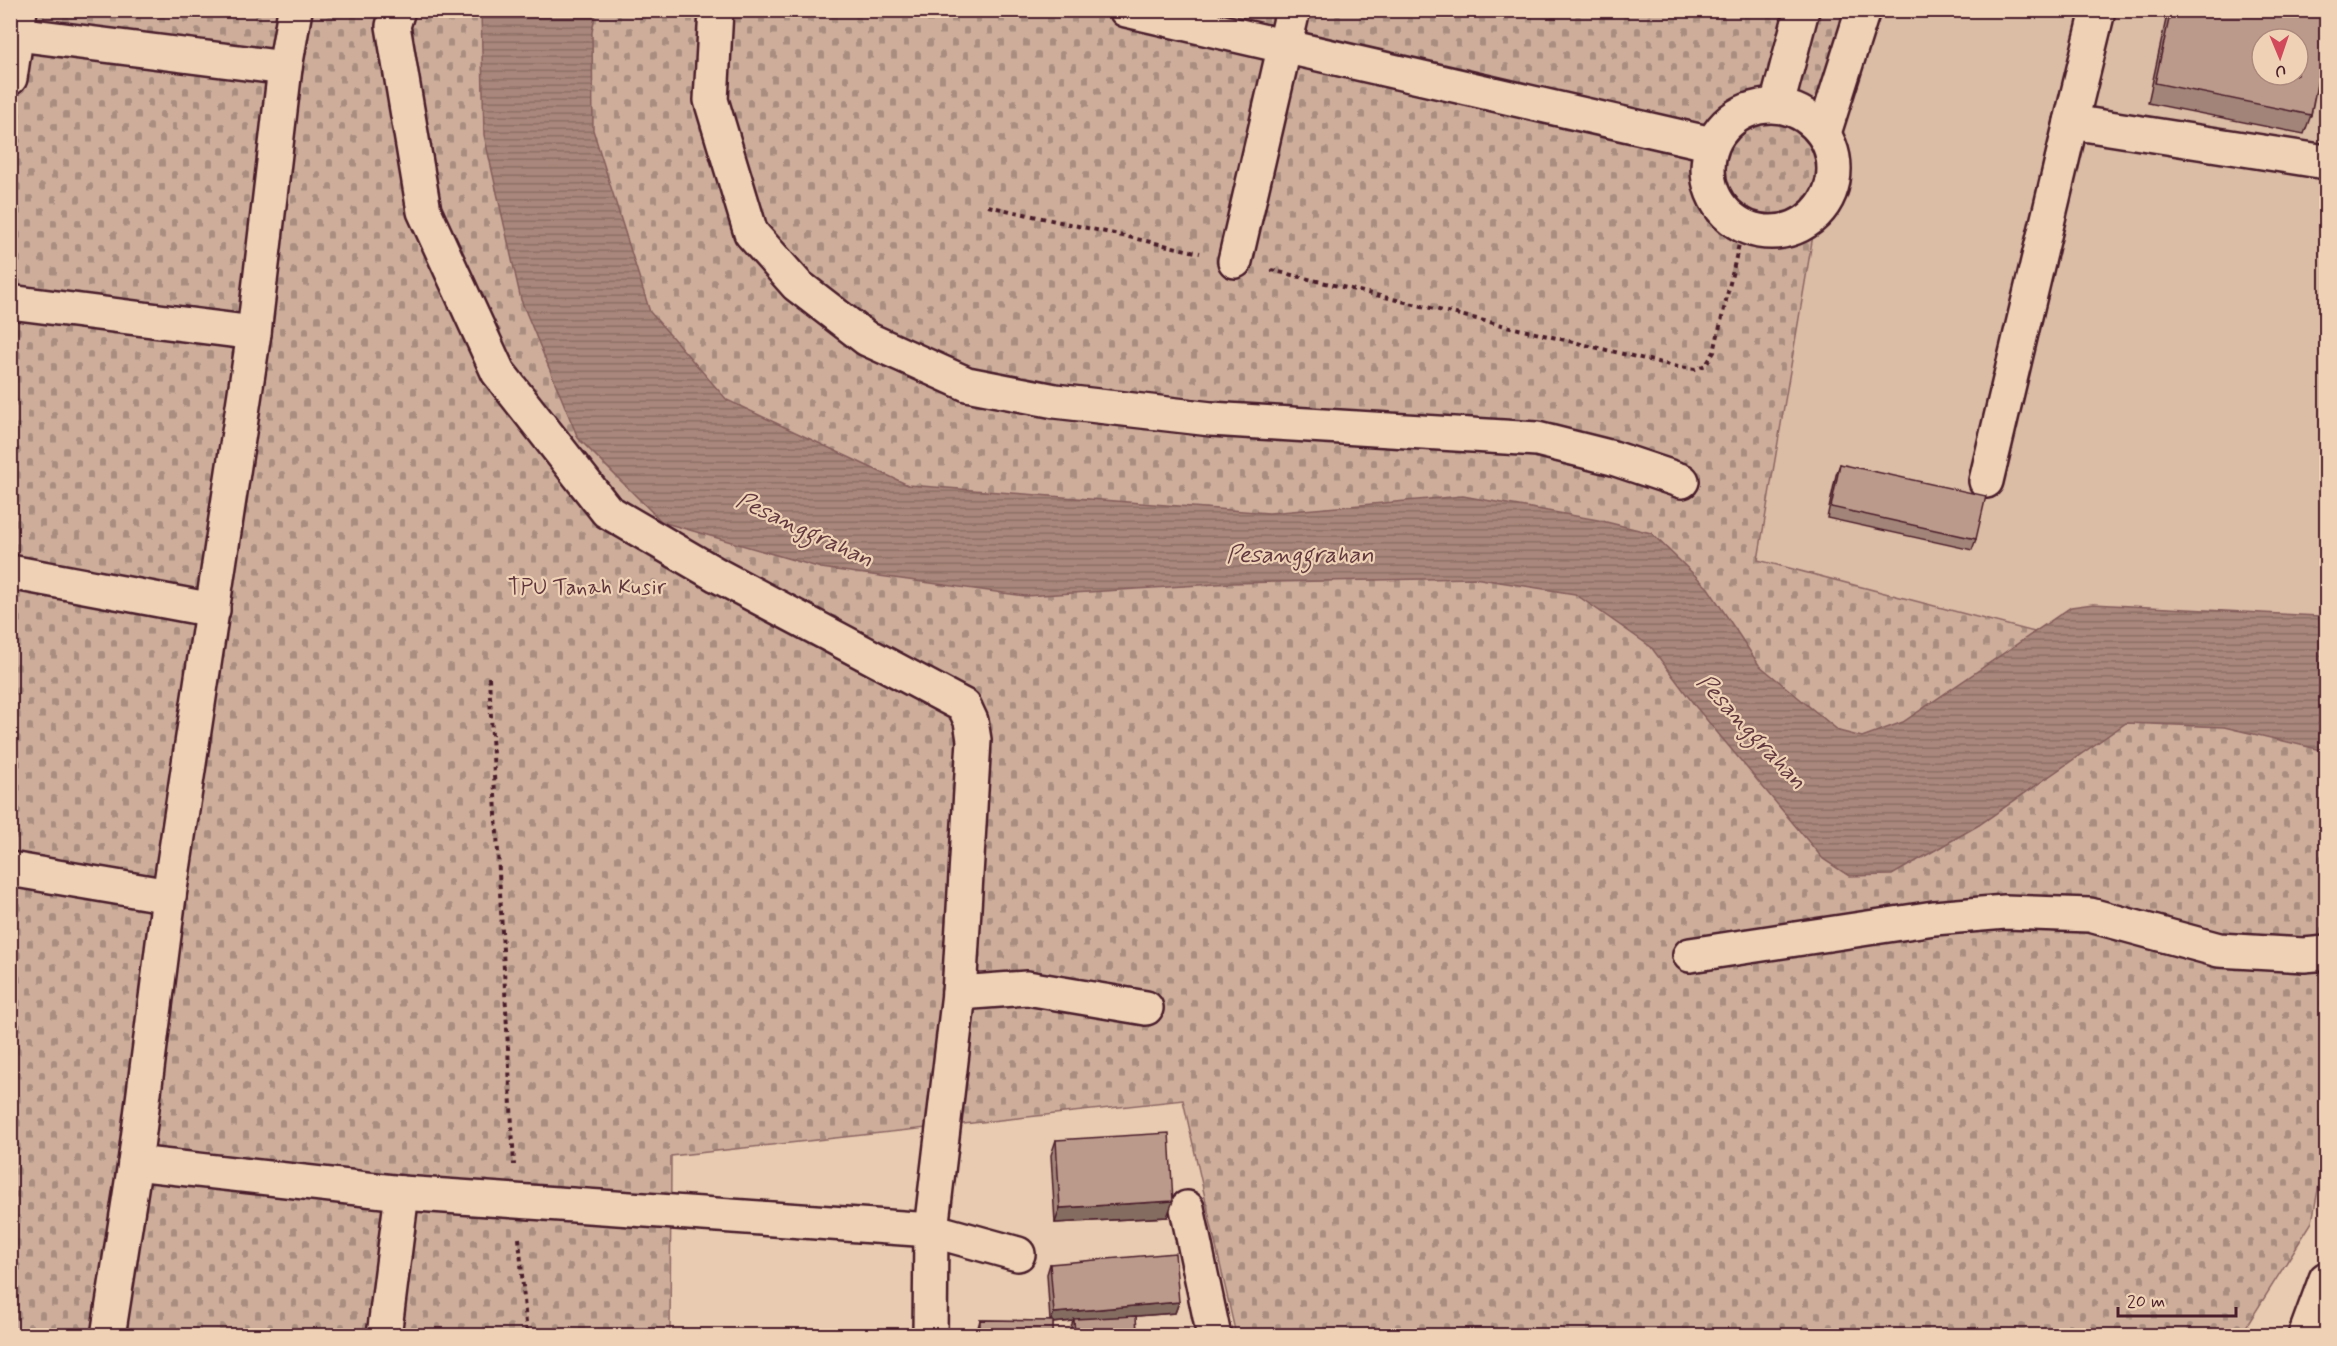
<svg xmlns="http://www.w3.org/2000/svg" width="2337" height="1346" viewBox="0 0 2337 1346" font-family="Mynerve,sans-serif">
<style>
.built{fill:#dbbca5;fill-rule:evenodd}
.cemetery{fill:url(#cemetery-stones);stroke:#8c6663;stroke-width:1.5}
.water{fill:url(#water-rules);stroke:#845d5b;stroke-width:1.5}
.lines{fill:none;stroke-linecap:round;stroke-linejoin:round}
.minor-casing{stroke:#4a1f2b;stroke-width:38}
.major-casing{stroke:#4a1f2b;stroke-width:38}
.path{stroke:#4a1f2b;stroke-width:4;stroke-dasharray:4.5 4.5;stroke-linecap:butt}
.minor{stroke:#efd2b6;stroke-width:33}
.major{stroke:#efd2b6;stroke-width:33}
.wall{fill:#a28478;stroke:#4a1f2b;stroke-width:1.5}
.shaded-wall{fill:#846c61;stroke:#4a1f2b;stroke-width:1.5}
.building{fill:#bc9a8b;stroke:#4a1f2b;stroke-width:1.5;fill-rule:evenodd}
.labels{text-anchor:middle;stroke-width:4.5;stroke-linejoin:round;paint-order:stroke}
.park-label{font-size:22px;fill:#5e343c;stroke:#efd2b6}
.water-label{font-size:24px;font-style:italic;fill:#62393f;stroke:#efd2b6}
</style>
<defs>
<pattern id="cemetery-stones" width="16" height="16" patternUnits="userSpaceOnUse" patternTransform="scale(1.5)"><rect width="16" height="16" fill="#ceae9b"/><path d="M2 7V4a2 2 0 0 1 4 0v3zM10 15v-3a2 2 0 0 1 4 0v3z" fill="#a98d7f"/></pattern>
<pattern id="water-rules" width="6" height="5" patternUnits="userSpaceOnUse" patternTransform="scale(1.5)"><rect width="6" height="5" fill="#aa877b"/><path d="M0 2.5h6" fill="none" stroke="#8c6e65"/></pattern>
</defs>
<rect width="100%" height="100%" fill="#e8cbb0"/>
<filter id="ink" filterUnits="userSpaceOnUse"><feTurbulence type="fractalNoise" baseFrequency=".0167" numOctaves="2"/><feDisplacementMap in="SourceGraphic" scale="12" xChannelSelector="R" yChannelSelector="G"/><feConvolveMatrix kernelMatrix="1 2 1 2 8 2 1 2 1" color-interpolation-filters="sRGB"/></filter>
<g filter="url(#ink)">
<!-- built -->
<path class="built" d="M1851,11H2326V708L1758,560ZM2262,39H2298V75H2262Z"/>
<!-- cemetery -->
<polygon class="cemetery" points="10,11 1851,11 1758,560 2326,708 2326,1147 2312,1222 2241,1335 1236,1335 1183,1100 671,1156 670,1335 11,1335"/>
<!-- water -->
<polygon class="water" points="481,11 596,11 592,32 593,130 650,312 727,400 908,485 1269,513 1463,496 1598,520 1651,533 1708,588 1759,665 1839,731 1862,737 1903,722 2071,607 2093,604 2319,616 2326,671 2326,751 2224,727 2126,723 1979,825 1892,875 1849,876 1823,859 1696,707 1651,647 1575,594 1474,578 1232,583 1025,596 821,568 662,522 578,438 521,300 484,135"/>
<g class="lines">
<defs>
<g id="minor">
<polyline points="398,10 393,26 424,211 498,372 607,511 717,575 964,706 971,721 974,740 959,993"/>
<polyline points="716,10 711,100 751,233 797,285 867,339 967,384 1055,401 1211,419 1537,439 1613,458 1682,481"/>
<polyline points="1126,10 1712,144"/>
<polyline points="17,34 285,68"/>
<polyline points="10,78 20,10"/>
<polyline points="1777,105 1802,10"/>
<circle cx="1771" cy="169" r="63"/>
<polyline points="2071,122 2097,15"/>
<polyline points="1824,133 1863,10"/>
<polyline points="1235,261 1293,10"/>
<polyline points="10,302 254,333"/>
<polyline points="1986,481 2071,122 2326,162"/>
<polyline points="10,572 213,610"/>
<polyline points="10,869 169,896"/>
<polyline points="1690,955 1934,918 2005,912 2090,915 2219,950 2304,955 2326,953"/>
<polyline points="135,1163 402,1193 931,1230 1018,1254"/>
<polyline points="1187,1208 1214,1336"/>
<polyline points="108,1336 135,1163 169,896 254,333 285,68 295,10"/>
<polyline points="384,1336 402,1193"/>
<polyline points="930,1336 931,1230 959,993 1027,988 1146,1008"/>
</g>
<polyline id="major" points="2305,1336 2326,1279"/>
</defs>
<!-- minor casing -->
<use href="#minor" class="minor-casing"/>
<!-- major casing -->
<use href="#major" class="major-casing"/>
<!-- path -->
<g class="path">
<polyline points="988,206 1200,253"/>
<polyline points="1271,270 1678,367 1695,369 1706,365 1714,352 1743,227"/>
<polyline points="489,677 514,1165"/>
<polyline points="519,1238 527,1336"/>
</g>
<!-- minor -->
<use href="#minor" class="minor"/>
<!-- major -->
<use href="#major" class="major"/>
</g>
<!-- wall -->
<g class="wall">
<polygon points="2117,10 2158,10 2156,17"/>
<polygon points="2168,10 2326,10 2311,115 2304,134 2148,103"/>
<polygon points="1840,464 1976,539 1972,550 1827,518 1836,475"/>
<polygon points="1056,1140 1167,1217 1055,1223 1051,1155"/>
<polygon points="1050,1264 1179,1302 1175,1313 1136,1316 1137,1335 1070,1335 1070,1330 1073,1321 1053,1323 1053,1335 977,1335 977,1331 980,1320 1050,1321 1047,1274"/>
</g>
<!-- shaded-wall -->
<g class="shaded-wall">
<polygon points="1173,1201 1167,1217 1055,1223 1060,1208"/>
<polygon points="1179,1302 1175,1313 1074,1321 1074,1319 1073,1321 1050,1323 1054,1313"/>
</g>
<!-- building -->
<g class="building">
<path d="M2171,10H2326V38L2311,115L2155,83ZM2262,39H2298V75H2262Z"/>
<polygon points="1840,464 1986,496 1976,539 1831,507"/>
<polygon points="1169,1133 1173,1201 1060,1208 1056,1140"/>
<polygon points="1175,1253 1179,1302 1054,1313 1050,1264"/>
<polygon points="1136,1316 1137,1335 1075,1335 1074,1319"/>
<polygon points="980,1320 1053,1321 1053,1335 980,1335"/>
</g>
</g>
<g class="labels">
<!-- park labels -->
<g class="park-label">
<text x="587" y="594">TPU Tanah Kusir</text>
</g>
<!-- water labels -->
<g class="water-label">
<text transform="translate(805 529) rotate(25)" y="8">Pesanggrahan</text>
<text x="1300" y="562">Pesanggrahan</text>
<text transform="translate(1752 731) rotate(47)" y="8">Pesanggrahan</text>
</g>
</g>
<!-- margin -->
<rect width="2337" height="1346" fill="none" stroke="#efd2b6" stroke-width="36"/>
<rect x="18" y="18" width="2301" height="1310" fill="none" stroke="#4a1f2b" stroke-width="2" filter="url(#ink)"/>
<!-- north arrow -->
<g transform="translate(2280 57) rotate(178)"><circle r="28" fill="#efd2b6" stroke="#ad8a7e" stroke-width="1.5"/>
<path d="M0-4.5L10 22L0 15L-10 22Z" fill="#d1495b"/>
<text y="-9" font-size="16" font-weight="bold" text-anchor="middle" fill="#4a1f2b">U</text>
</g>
<!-- scale -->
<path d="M2118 1307v9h118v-9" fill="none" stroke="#4a1f2b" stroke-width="3"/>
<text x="2127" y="1307" font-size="18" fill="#4a1f2b" stroke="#efd2b6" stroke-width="4.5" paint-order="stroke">20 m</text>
</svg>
